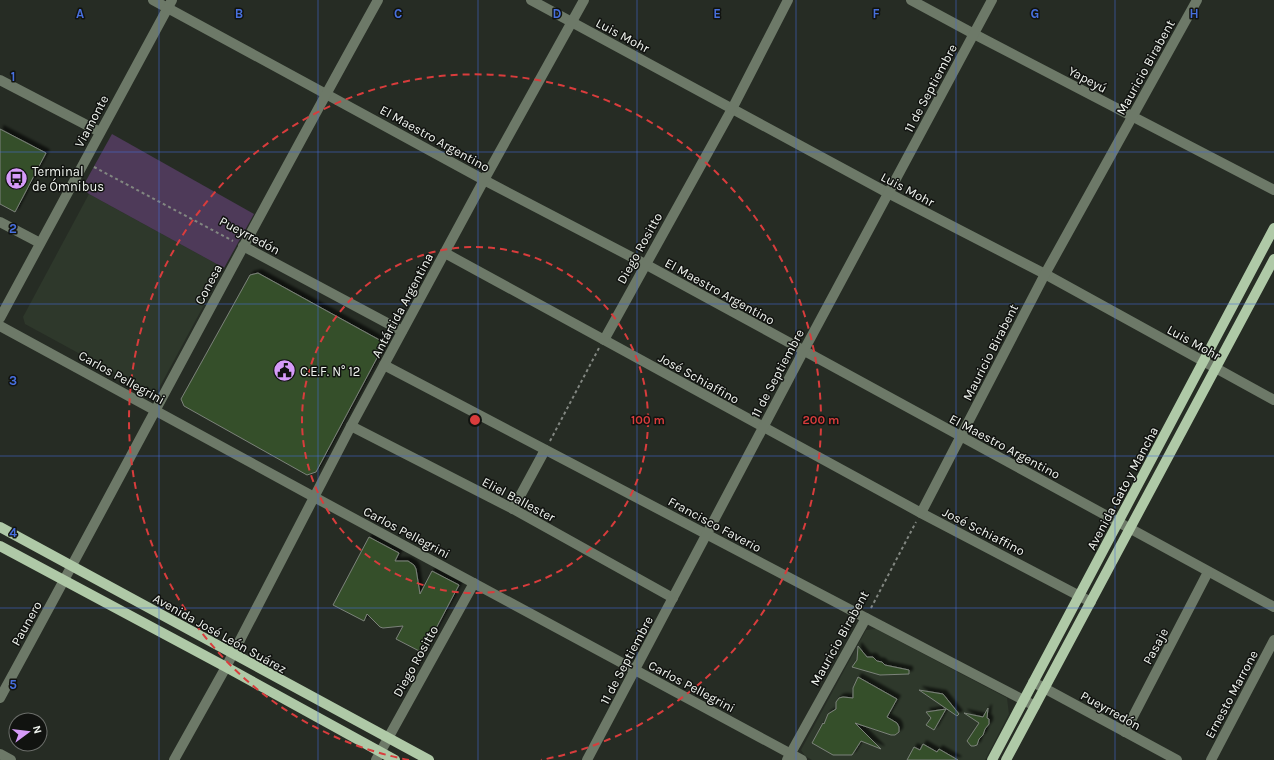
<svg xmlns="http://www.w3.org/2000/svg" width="1274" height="760" viewBox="0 0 1274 760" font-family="Karla,sans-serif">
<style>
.built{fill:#2e382b}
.green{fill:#4e3a59}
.building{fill:#364f2c;stroke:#7b8279;filter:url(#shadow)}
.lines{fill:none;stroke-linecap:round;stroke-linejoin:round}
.path{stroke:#828781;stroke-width:2;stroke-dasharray:3 3;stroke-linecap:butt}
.minor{stroke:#6d7968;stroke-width:10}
.major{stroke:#afc9a7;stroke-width:10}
.grid{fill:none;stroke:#476fdd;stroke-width:1;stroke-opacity:0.55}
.ring{fill:none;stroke:#d93c3c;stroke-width:2;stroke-dasharray:7 5}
.labels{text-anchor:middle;stroke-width:3;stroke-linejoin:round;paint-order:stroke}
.street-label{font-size:13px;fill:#f0f4ef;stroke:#111310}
.poi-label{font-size:13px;fill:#f0f4ef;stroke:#111310;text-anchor:start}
.grid-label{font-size:13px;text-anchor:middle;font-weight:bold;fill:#476fdd;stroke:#111310;stroke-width:3;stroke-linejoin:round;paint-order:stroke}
.centre{fill:#d93c3c;stroke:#111310;stroke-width:2}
.ring-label{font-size:12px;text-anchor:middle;font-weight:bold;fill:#d93c3c;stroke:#111310;stroke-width:3;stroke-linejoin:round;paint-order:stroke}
</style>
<defs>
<filter id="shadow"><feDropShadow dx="3.5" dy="-3.5" stdDeviation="1" flood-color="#0009"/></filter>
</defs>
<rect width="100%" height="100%" fill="#262c24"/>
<!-- built -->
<g class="built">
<polygon points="89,194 224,268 158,390 150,392 25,324 23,317"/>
<polygon points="876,629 1007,698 1009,714 985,760 812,760 805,756 801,750 866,630"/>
</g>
<!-- green -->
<polygon class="green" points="112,134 254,214 224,268 89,194 82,188"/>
<!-- building -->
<g class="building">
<polygon points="0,129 46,153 15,212 0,204"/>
<polygon points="258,273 385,343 316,472 307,475 184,406 181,399 250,275"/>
<polygon points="369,537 399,553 395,561 408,561 414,565 416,569 420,594 432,571 459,585 423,653 396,639 403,626 383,628 380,627 367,614 364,621 333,605"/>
<polygon points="858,646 867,657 873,657 877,661 882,662 885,665 909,670 909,674 880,675 852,667 857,660"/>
<polygon points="858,677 897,699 887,717 897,723 899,727 899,732 895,735 891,735 855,723 881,749 861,741 852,755 833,755 812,743 823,723 824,724 828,714 836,709 836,702 839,698 843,697 853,698 853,688"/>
<polygon points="919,690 943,694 959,714 957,716"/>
<polygon points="988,708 987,718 989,719 989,724 985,729 983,735 979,739 977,745 974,746 971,746 967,741 979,723 964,713 983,717"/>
<polygon points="946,709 934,730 926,725 931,718 926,712"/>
<polygon points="923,744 937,752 939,749 958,760 907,760 914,747 920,750"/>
</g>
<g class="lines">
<!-- path -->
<g class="path">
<polyline points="94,167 233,241"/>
<polyline points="550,441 599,348"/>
<polyline points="871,608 916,522"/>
</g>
<!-- minor -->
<g class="minor">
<polyline points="153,0 484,180 645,264 1274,607"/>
<polyline points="531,0 888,193 1045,274 1274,400"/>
<polyline points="911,0 974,34 1274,190"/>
<polyline points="0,80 100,132"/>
<polyline points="0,222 40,243"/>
<polyline points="243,246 402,331"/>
<polyline points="445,253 921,513 1091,602"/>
<polyline points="0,318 172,0"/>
<polyline points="0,326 314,497 802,760"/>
<polyline points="604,340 732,109 788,0"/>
<polyline points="384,365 866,618 1035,706"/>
<polyline points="351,426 513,509 673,598"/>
<polyline points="513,509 545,450"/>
<polyline points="921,513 1045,274 1197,0"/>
<polyline points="1033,682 1177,760"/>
<path d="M0,698C127,466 249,232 378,0"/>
<polyline points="1125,732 1208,572"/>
<polyline points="0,754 11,760"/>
<polyline points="174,760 226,667 351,426 484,180 584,0"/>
<polyline points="376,760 474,583"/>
<polyline points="587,760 803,352 992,0"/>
<polyline points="787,760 866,618"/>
<polyline points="1211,760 1274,640"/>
</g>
<!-- major -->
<g class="major">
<polyline points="0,527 429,760"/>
<polyline points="0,546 226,667 395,760"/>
<path d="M992,760C1085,582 1181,406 1274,228"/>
<polyline points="1006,760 1274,259"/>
</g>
</g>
<!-- grid -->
<path class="grid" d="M159,0V760M318,0V760M478,0V760M637,0V760M796,0V760M956,0V760M1115,0V760M0,152H1274M0,304H1274M0,456H1274M0,608H1274"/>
<!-- distance rings -->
<g class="ring">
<circle cx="475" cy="420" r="173"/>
<path d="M409 760A346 346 0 1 1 541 760"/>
</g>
<!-- icons -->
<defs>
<symbol id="bus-disc" viewBox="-11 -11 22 22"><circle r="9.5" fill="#d69bf9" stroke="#111310"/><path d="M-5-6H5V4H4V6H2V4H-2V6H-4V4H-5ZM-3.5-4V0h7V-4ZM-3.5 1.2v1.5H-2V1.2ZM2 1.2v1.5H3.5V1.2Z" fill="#111"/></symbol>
<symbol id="civic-disc" viewBox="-11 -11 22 22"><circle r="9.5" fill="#d69bf9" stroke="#111310"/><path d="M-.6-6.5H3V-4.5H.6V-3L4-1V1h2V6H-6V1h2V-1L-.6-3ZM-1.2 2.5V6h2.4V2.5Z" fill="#111"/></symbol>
</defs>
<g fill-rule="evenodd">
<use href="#bus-disc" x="4" y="166" width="25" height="25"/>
<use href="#civic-disc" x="272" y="358" width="25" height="25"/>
</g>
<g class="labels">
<!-- street labels -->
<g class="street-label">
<text transform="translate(623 35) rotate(28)" y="5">Luis Mohr</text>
<text transform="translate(1145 67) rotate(-61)" y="5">Mauricio Birabent</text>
<text transform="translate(1088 79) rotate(28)" y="5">Yapeyú</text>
<text transform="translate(930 88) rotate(-62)" y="5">11 de Septiembre</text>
<text transform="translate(91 121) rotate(-62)" y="5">Viamonte</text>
<text transform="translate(435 138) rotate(29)" y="5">El Maestro Argentino</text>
<text transform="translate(908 189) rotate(28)" y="5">Luis Mohr</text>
<text transform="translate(250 235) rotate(28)" y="5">Pueyrredón</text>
<text transform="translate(639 248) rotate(-61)" y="5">Diego Rositto</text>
<text transform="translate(208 284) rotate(-62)" y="5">Conesa</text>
<text transform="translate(720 291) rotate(29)" y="5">El Maestro Argentino</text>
<text transform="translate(402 305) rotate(-62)" y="5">Antártida Argentina</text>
<text transform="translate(1194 342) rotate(29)" y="5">Luis Mohr</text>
<text transform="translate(990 352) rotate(-63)" y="5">Mauricio Birabent</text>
<text transform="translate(777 373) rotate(-62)" y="5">11 de Septiembre</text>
<text transform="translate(122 377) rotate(29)" y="5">Carlos Pellegrini</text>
<text transform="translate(699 378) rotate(29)" y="5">José Schiaffino</text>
<text transform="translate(1005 446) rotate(28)" y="5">El Maestro Argentino</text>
<text transform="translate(1122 488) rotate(-62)" y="5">Avenida Gato y Mancha</text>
<text transform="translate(519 499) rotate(28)" y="5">Eliel Ballester</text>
<text transform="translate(715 524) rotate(28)" y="5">Francisco Faverio</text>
<text transform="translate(984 531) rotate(27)" y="5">José Schiaffino</text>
<text transform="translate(407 532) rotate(28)" y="5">Carlos Pellegrini</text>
<text transform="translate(26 623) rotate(-61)" y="5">Paunero</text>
<text transform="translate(220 633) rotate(29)" y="5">Avenida José León Suárez</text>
<text transform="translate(839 638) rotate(-61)" y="5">Mauricio Birabent</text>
<text transform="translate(1155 646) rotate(-62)" y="5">Pasaje</text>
<text transform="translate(626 660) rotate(-62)" y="5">11 de Septiembre</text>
<text transform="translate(415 661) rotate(-61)" y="5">Diego Rositto</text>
<text transform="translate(692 686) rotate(28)" y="5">Carlos Pellegrini</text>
<text transform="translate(1231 694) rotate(-62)" y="5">Ernesto Marrone</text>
<text transform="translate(1111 710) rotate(29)" y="5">Pueyrredón</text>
</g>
<!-- poi labels -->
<g class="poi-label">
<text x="32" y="176">Terminal<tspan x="32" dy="15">de Ómnibus</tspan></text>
<text x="300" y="376">C.E.F. N° 12</text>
</g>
</g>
<g class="grid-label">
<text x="80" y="18">A</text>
<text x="239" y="18">B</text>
<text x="398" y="18">C</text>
<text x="557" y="18">D</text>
<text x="717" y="18">E</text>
<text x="876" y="18">F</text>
<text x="1035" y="18">G</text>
<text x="1194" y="18">H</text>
<text x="13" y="81">1</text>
<text x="13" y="233">2</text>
<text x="13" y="385">3</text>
<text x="13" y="537">4</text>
<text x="13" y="689">5</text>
</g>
<circle cx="475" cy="420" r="6" class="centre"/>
<g class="ring-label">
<text x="648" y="424">100 m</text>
<text x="821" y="424">200 m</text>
</g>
<!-- north arrow -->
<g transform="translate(28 732) rotate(75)"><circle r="19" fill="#111310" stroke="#6a6d69"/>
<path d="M0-3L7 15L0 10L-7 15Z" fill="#d69bf9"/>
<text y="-6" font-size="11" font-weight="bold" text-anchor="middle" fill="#f0f4ef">N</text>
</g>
</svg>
